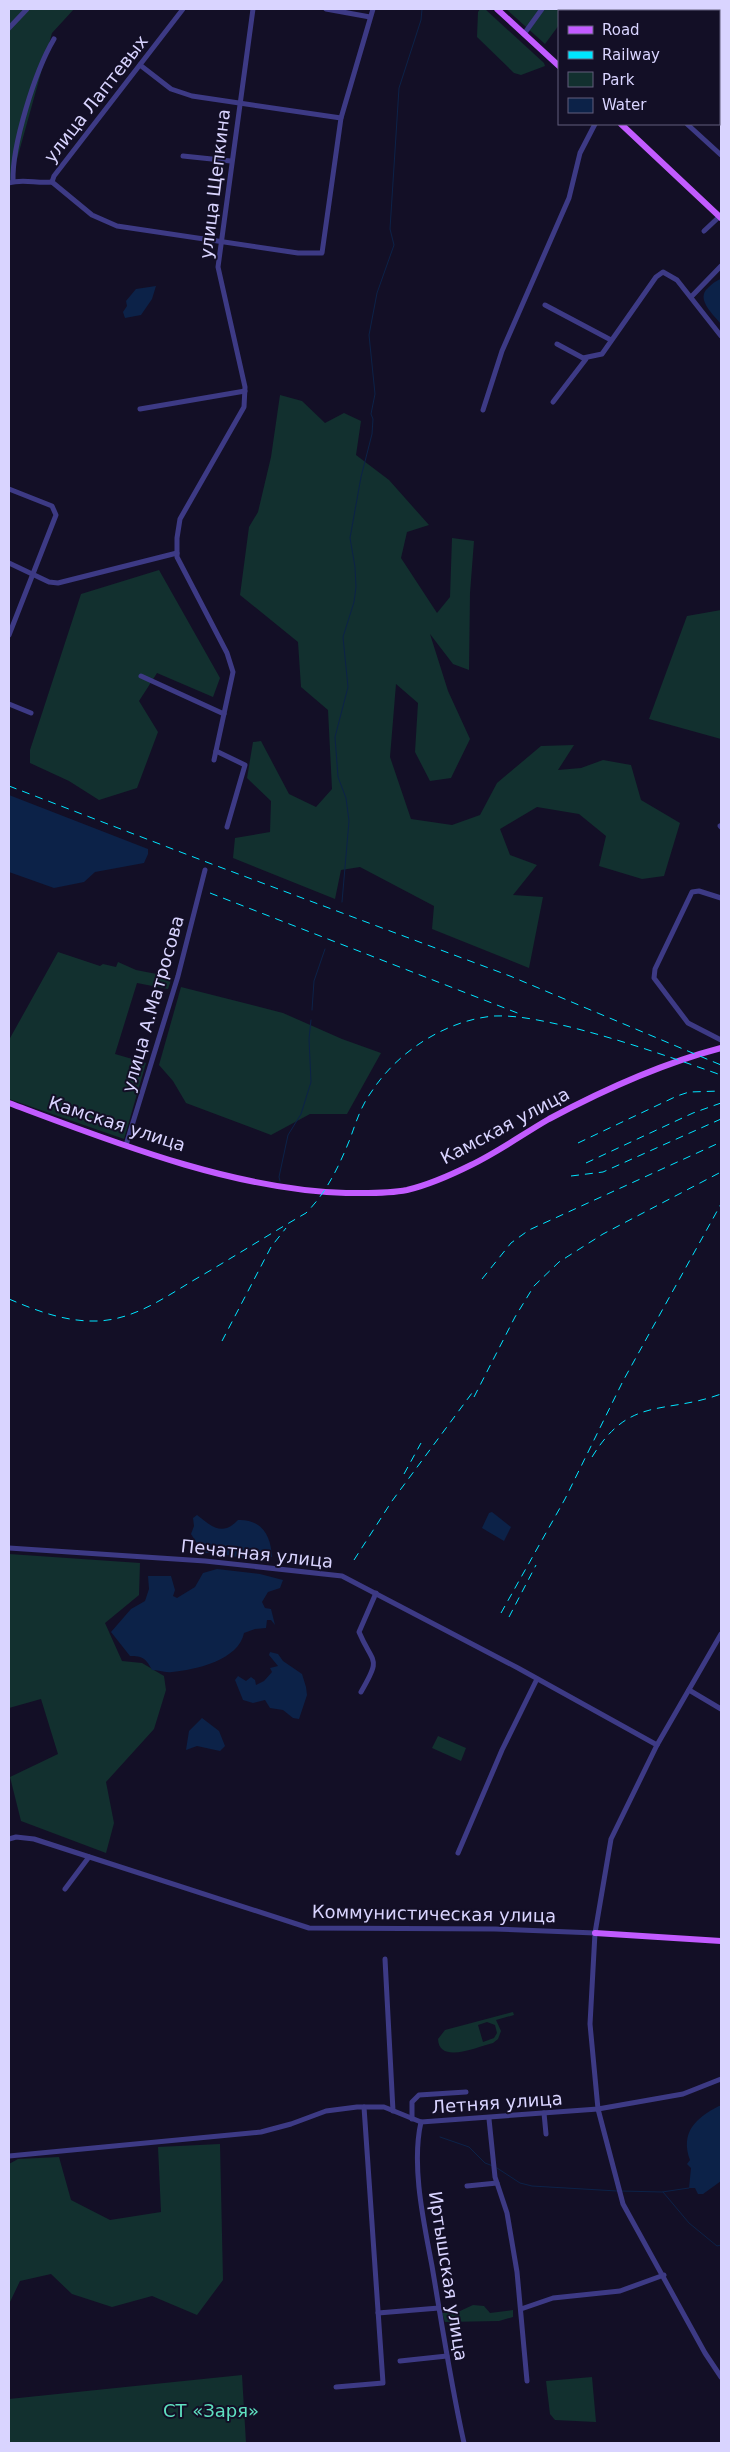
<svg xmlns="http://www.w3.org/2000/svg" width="730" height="2452" viewBox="0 0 730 2452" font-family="'DejaVu Sans',sans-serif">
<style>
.green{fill:#12302f;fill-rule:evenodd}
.water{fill:#0c2248}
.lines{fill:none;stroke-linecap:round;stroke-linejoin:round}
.stream{stroke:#0c2248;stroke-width:1}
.minor{stroke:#3d3a85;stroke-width:5}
.major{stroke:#c25bff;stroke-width:6}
.rail{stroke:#00e5ff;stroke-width:1;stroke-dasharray:8 6;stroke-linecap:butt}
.labels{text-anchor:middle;stroke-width:4;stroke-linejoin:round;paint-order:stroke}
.street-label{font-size:18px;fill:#d9d4ff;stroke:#130f26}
.park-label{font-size:18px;fill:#5fe0c0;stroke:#130f26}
</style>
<rect width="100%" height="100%" fill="#130f26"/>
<!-- green -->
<g class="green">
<polygon points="9,9 74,9 52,33 9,188"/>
<polygon points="480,9 485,9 544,63 545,66 521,75 514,73 477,37 478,12"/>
<polygon points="506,9 570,9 568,11 559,11 559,25 545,44"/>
<polygon points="280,395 302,401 325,423 344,413 361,421 356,455 389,480 429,525 407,532 401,558 437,613 450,597 452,538 474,541 470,593 469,670 453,664 430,634 448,691 470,739 451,778 430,781 415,752 418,703 396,684 390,757 411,819 452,825 480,815 497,783 541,746 574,745 558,770 581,768 603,760 631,765 641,800 680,823 664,876 642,879 599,866 606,836 579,814 537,807 500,829 510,855 537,865 513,895 543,897 529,968 432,929 434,906 360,867 341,870 335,899 233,858 235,838 270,832 271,801 247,778 253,742 261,741 289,794 316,807 332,789 328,710 301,687 298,642 240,595 249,527 258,512 271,457"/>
<polygon points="159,570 220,678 213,697 157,673 139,701 158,732 137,788 99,800 69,781 30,763 30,750 81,594"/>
<polygon points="721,610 721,739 649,719 687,616"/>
<polygon points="58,952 100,966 103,964 116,967 118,962 136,970 172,977 168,989 137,983 115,1054 146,1063 124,1139 9,1099 9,1040"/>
<polygon points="181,987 283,1013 342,1039 381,1053 347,1114 310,1114 271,1135 186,1103 173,1081 159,1065"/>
<polygon points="9,1554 140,1563 139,1595 105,1623 122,1661 142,1663 164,1676 166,1690 154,1729 106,1782 114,1823 106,1853 21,1821 10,1777 58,1754 41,1699 9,1708"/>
<polygon points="438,1736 466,1748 461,1761 432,1748"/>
<path d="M513,2012L514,2015L496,2020L501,2031L498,2039L493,2043C479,2046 439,2065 438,2039L445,2030ZM487,2022L495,2025L497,2033L494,2038L483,2042L478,2025Z"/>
<polygon points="220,2144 223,2280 197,2315 152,2296 112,2307 72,2294 51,2274 20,2281 9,2304 9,2164 18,2159 59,2157 71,2200 110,2220 161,2212 158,2147"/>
<polygon points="473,2305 484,2306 490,2313 513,2310 513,2317 499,2321 445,2322 442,2313 460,2311"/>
<polygon points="242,2375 246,2443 9,2443 9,2399"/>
<polygon points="592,2377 596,2422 555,2420 550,2414 546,2381"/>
</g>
<!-- water -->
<g class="water">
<path d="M721,279V324C714,315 695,299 708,288C712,284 715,281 721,279Z"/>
<polygon points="156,286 152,299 141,315 125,318 123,312 127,306 126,301 136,289"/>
<polygon points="9,795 148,849 148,854 144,863 95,872 84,882 54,888 9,872"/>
<polygon points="492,1512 511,1527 504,1541 482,1528 489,1513"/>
<path d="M197,1515C211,1526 222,1537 238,1520C262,1519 271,1536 272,1557L262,1556L242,1558L217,1553H203L191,1534L194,1526L193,1518Z"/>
<path d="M217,1569L260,1574L283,1580L280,1588L268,1592L262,1602L265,1608L271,1609L275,1625L271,1620H267L266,1628L255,1629L244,1633C239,1660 195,1670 172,1672C165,1673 158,1670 152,1670C146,1658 142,1656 130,1656L111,1632L131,1609L145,1601L149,1589L148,1576H171L175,1590L173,1596L177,1598L195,1587L203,1573Z"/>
<polygon points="270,1652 278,1654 283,1661 302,1674 306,1687 307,1695 299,1719 293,1718 283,1710 270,1708 265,1700 253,1703 243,1700 235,1680 238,1676 246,1681 251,1677 255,1680 256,1685 264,1681 272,1672 270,1668 278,1666 269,1655"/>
<polygon points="202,1718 219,1731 225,1746 220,1751 197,1746 186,1750 189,1731"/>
<path d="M719,2106H721V2181L703,2194H698L695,2188H689L691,2168L687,2164L690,2160C680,2132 696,2118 719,2106Z"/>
</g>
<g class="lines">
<!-- stream -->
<g class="stream">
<polyline points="342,902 349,821 346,798 338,777 335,737 348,687 343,637 354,602 356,587 355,567 350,538 361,477 372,434 373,419 371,414 375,394 369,335 377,293 394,245 390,229 399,88 421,20 422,9"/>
<polyline points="312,1010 314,981 325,949"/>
<polyline points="280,1181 279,1177 288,1135 301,1114 311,1082 309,1039 311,1020"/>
<polyline points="440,2137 469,2147 485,2163 493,2166"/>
<polyline points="497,2168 520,2183 532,2186 617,2191"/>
<polyline points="621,2191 662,2192 689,2188"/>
<polyline points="663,2192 689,2223 717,2246 721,2245"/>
</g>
<!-- minor -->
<g class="minor">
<polyline points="326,9 370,17"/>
<polyline points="691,11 692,9"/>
<polyline points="9,28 27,9"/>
<polyline points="524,34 542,9"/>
<polyline points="140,65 171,89 192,96 341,118"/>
<polyline points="719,80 721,82"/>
<polyline points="687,124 721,155"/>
<polyline points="183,156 231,161"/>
<path d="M13,181C12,145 35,71 54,39"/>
<polyline points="52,182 92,215 117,226 298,253 322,253 341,118 373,9"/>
<polyline points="52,182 54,176 183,9"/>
<path d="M9,183C23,178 37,184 52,182"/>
<polyline points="704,231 720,216"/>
<polyline points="691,297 721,266"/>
<polyline points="545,305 611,340"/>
<polyline points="557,344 583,358 602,354 656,277 663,272 677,280 721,336"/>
<polyline points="553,402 586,359"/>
<polyline points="140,409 245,391"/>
<polyline points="483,410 502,351 569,198 580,153 595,124"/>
<polyline points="9,489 52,506 56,515 9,635"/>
<polyline points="9,563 49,582 58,583 177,553"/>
<polyline points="141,676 224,714"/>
<polyline points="9,704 31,713"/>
<polyline points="216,751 245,765 227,827"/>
<polyline points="214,760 233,672 227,653 177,557 177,538 180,519 244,407 245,387 218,267 253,9"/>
<polyline points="720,826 721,827"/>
<polyline points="721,898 699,891 692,892 655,969 654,978 688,1023 721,1040"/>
<polyline points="126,1145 178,976 205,870"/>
<polyline points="9,1548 205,1561 342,1576 518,1668 657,1745"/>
<polyline points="721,1634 657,1745 611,1839 595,1933 590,2024 598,2109 623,2204 705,2353 721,2377"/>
<polyline points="689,1690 721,1709"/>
<path d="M361,1692C382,1656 373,1665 359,1632L376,1593"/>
<polyline points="9,1839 16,1837 34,1839 309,1928 495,1929 595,1933"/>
<polyline points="458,1853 502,1750 537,1679"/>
<polyline points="65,1889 89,1857"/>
<polyline points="385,1959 393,2111"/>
<polyline points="544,2113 546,2134"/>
<polyline points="412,2119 412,2102 419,2095 466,2092"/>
<polyline points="489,2119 495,2177 507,2213 517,2272 527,2381"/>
<path d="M421,2122C411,2166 424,2223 432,2266C442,2325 451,2385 464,2443"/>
<polyline points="9,2156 261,2132 291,2124 326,2111 357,2107 384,2107 421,2122 598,2109 683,2094 721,2079"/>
<polyline points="467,2186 497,2183"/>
<polyline points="521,2309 553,2298 620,2291 664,2275"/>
<polyline points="378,2313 439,2308"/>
<polyline points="400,2361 447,2356"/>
<polyline points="336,2387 383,2383 364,2107"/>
</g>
<!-- major -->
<g class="major">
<polyline points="497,9 559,66"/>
<polyline points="621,124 721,218"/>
<path d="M9,1103C113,1142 234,1190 346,1193C366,1193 387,1194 407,1190C428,1185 451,1175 471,1165C498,1152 523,1134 549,1119C605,1089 660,1064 721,1048"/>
<polyline points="595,1933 721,1941"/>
</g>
<!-- rail -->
<g class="rail">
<polyline points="9,786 209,863 510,976 721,1065"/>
<polyline points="210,893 520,1014"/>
<polyline points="578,1143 677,1096 689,1092 721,1091"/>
<polyline points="586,1163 693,1113 721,1103"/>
<polyline points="571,1176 603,1172 721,1119"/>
<polyline points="482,1279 511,1243 529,1230 721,1142"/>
<path d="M9,1299C37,1311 66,1322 97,1321C133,1320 164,1298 194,1280C232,1258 268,1235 306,1213C327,1192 339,1166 350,1139C356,1122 361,1106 372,1091C398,1051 447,1020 494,1016C518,1015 543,1021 566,1026C619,1039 670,1057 721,1075"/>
<polyline points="222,1341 271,1247 286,1228"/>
<polyline points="474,1397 515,1317 534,1286 559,1262 603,1234 721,1172"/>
<path d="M592,1457C630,1395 664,1415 721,1394"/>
<polyline points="404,1474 421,1443"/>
<polyline points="354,1560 392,1501 475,1389"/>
<polyline points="501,1613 565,1499 623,1381 721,1204"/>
<polyline points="509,1617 536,1565"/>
</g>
</g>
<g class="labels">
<!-- street labels -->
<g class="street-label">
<text transform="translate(96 99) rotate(-52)" y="6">улица Лаптевых</text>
<text transform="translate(215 184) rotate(-83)" y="6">улица Щепкина</text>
<text transform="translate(153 1004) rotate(-74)" y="6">улица А.Матросова</text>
<text transform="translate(117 1124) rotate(18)" y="6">Камская улица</text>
<text transform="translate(505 1126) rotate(-28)" y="6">Камская улица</text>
<text transform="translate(257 1554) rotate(6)" y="6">Печатная улица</text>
<text transform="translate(434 1914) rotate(1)" y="6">Коммунистическая улица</text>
<text transform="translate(497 2103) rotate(-4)" y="6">Летняя улица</text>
<text transform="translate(448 2276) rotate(81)" y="6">Иртышская улица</text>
</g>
<!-- park labels -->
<g class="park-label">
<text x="211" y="2417">СТ «Заря»</text>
</g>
</g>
<!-- border -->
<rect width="730" height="2452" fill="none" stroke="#d9d4ff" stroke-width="20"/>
<!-- legend -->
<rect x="558" y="10" width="162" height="115" fill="#130f26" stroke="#625e7d"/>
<rect x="568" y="26" width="25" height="8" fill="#c25bff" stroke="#625e7d"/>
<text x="602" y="35" font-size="15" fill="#d9d4ff">Road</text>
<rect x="568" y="51" width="25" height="8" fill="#00e5ff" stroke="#625e7d"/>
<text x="602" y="60" font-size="15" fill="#d9d4ff">Railway</text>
<rect x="568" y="72" width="25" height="15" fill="#12302f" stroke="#625e7d"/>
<text x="602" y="85" font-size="15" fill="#d9d4ff">Park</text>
<rect x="568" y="98" width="25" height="15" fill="#0c2248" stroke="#625e7d"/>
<text x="602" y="110" font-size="15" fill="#d9d4ff">Water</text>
</svg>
